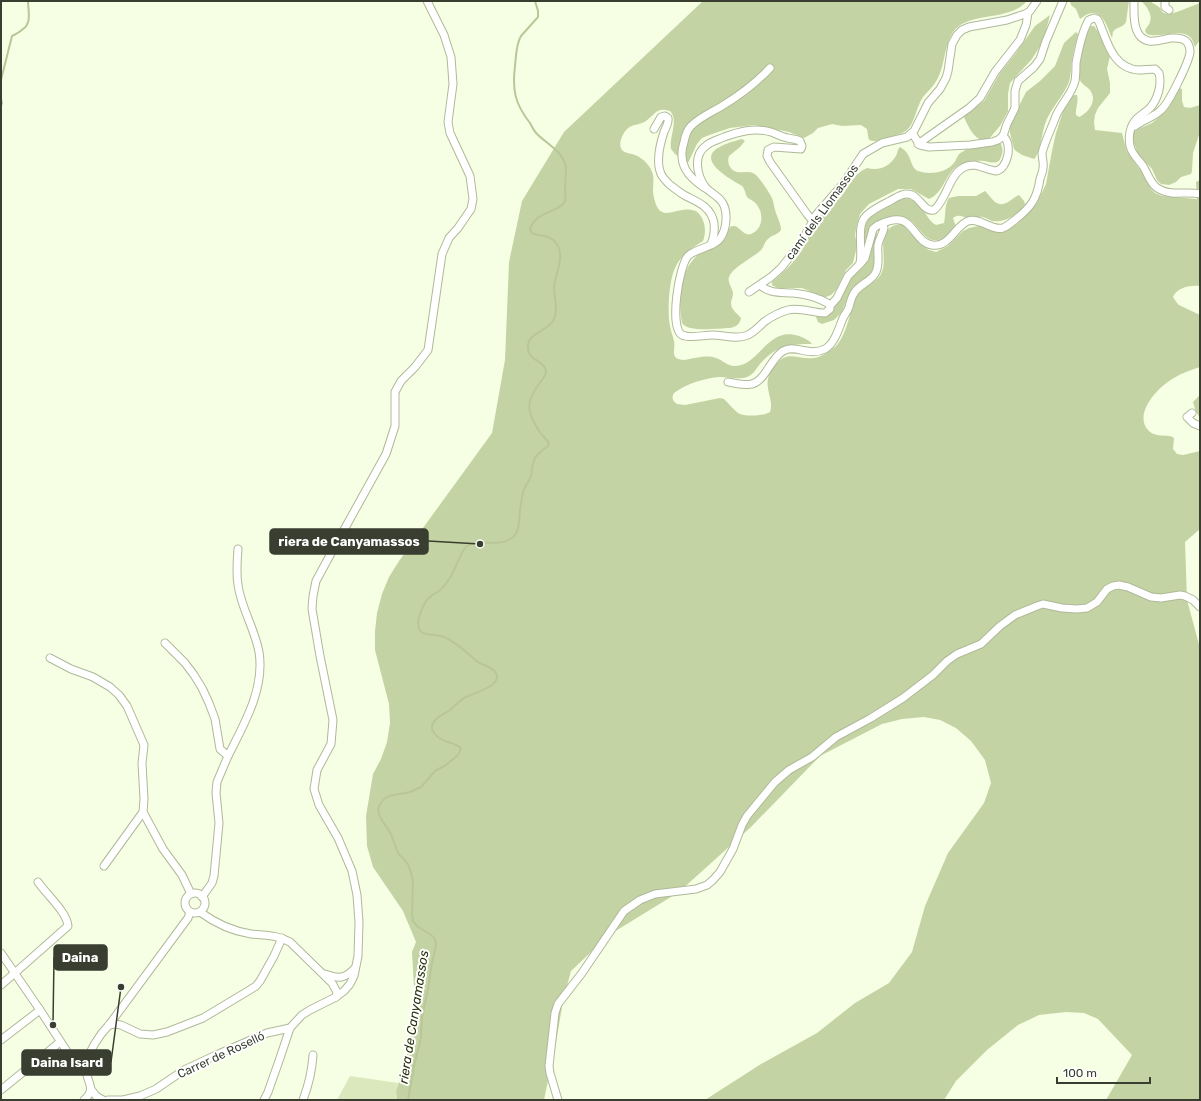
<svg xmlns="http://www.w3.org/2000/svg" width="1201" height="1101" viewBox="0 0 1201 1101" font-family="Rubik,sans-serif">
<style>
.green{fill:#dbe8be}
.forest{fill:#c4d3a3}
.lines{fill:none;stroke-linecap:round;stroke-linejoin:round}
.stream{stroke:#b9c798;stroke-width:2}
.minor-casing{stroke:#afb999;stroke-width:9}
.minor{stroke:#fff;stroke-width:7}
.labels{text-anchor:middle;stroke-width:4;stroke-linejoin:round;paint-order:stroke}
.street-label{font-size:12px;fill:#393e30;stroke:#fff}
.water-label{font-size:13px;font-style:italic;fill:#29320d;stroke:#fff}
.leader{fill:none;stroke:#393e30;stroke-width:1.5}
.callout-dot{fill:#393e30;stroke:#fff;stroke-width:1.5}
.callout{fill:#393e30;stroke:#393e30;stroke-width:1.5}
.callout-label{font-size:13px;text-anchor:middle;font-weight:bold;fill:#fff}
</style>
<rect width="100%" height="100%" fill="#f6ffe3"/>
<!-- green -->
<polygon class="green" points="350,1076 398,1083 396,1091 397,1100 337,1100"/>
<!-- forest -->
<g class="forest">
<path d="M703,1H1027C1009,22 968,11 953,32C944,46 945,64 938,78C934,86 928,91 923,97C916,107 915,123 907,130C902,134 895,135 890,137C883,139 876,143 869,140L868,136L867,129L861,125L842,126L832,124L818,128L813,133L804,138L789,132L754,125L730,128L712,134L702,138L697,144L688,163L675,154L671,149C669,136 679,120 670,111C656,107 656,114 646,121C640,125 632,124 627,129C622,134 617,146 623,151C627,154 631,153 635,155C643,158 651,166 653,175C654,180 653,185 653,190C653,196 656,210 662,212C668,215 677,210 683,210C688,209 692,210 696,211C705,218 707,231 703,241C692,248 682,254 676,266C669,278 667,312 670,326C671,332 673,336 674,341C676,349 669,359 683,360C693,359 706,354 716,358C723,360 728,367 736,366C760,365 767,326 799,336C804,338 809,340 812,344C789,344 776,346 760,364C756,369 753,375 747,377C739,380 728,377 720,377C704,378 686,384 674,393C671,398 673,401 677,404L685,405L720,398L724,399C728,403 733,409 738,413C744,417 764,416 770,412C775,397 760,386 773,368C787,348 796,360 814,358C821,357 830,351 835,347C845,338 849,317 853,305C854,302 854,298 856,296C860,290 869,286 875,281C877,279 880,277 881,274C889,260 875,236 893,226C896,225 898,224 902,224L920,244L929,250L936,252L948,246L963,231L969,228L979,226L1005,231L1014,226L1023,219L1037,203L1046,184L1052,151L1056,133L1065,105L1074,95H1077C1079,102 1075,108 1076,115L1079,117C1088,113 1098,101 1090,90C1087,86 1082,85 1080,80C1076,67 1084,37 1091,26H1094L1100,34L1110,56L1107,69L1110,83V93L1098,108L1095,115L1094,122L1095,130L1122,133L1127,152L1141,171L1151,189L1155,193L1162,196L1197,199L1196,182L1200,180V286C1191,285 1177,287 1173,297L1177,303L1179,305L1200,315V367C1191,370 1182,373 1174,378C1159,386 1133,413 1148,430C1156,439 1169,433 1174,438L1173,449L1177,454L1183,455L1200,451V529L1185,542L1187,600L1200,648V1100H1106L1132,1055L1098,1019L1084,1013L1066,1012L1039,1015L1018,1025L987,1050L956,1081L944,1100H705L761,1064L817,1033L855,1003L889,983L912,952L925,906L948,853L984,803L991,783L985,760L971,741L956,728L940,720L924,717L902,719L882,724L820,756L751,827L679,892L609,935L571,971L563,1001L556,1042L544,1100H397L396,1091L406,1060L415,1005L412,952L416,942L403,911L373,867L367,846L366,816L373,774L381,759L387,742L390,723L389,704L375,650V631L377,613L382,594L389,577L399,561L492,433L505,360L509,262L522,201L564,132Z"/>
<path d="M1070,1H1129L1126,22C1123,28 1115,27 1113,32C1112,34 1113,36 1112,38C1108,29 1103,8 1088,14C1085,15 1083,17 1080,19L1076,9L1071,5Z"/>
<path d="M1141,1H1150C1153,4 1157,5 1160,8C1162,11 1161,11 1164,13C1170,17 1193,5 1200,3V40L1195,47C1194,44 1193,41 1191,38C1183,27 1158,39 1147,34L1145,31C1146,27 1149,26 1150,22C1153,15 1146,5 1141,1Z"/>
<path d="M1050,15L1044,38L1037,51L1032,59L1010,83L1008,94V111L1000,126L988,140C987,140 983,141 982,140C973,138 967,124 964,117L970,111L984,101L1000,73L1016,53L1035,26Z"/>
<path d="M1076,32L1078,34C1076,43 1073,51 1072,60C1071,67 1071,75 1069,82C1063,97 1050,109 1045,124C1042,133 1040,154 1034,159L1022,155L1016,151L1014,149L1010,133V124L1026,92L1040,81L1055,66L1064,43Z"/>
<polygon points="1179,88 1182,89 1182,101 1184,107 1190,108 1200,105 1200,132 1193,153 1192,171 1191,174 1181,177 1176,182 1169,185 1161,184 1157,180 1152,169 1138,154 1132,138 1133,133 1136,130 1152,123 1164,113 1171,104 1172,100"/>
<path d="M742,139L745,141L740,147L729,156C728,159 728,161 729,165C736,179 747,167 756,175C761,180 769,192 772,198C774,203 774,208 776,213C778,219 781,224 781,230C777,235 772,235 768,239C764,242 764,248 760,251C752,258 732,268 729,277C727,283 733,288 733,294C733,297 731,300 731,303C731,310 737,313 741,318C740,324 736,327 730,328C719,328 688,333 682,323C678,300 679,270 699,254C708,248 719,248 725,239C727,235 728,231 730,227C739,222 742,237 751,234C763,229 764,214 757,205C755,201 750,200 747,197C745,193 745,189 742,186C734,181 701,164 714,151C720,145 734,141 742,139Z"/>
<path d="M998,143L1001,144C1004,151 1002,156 999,161C993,164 990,162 984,161C976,160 967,161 959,165C945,173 944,193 929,199L911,189H898L869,204L860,214L857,224L855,235L857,246L853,263L846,270L836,290L831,295L826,297L821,296L802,288H777L772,285V282C787,270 802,254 809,237C811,233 811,229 813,226C821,213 834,206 843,194C850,184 855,173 867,168C879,171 889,167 896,156C898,152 897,150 900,147C913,154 909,167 918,171C929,175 945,173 953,164C957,160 957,154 962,152C972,145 987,145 998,143Z"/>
<path d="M985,191C994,200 997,210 1011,200C1014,198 1016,196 1019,195L1024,201L1025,204C1020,214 1004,223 992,221C989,220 987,218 983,217C978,216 973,219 967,218C962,216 958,214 953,218L956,227C950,231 946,238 938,240C923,243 918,222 906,218C902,216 898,217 894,217C878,219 874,227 866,239L864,240C864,235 864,226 867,221C871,213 895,199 904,198C907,198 913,200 916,202C924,207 928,222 936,225L944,223C946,215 944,206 949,198L958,196H976Z"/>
<path d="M877,232L875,264L873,271L867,277L853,289L848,296L842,312L834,320L822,324L818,322L816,317C822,312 830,311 835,306C841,299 843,291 847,283C851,275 859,272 864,266C872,255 871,245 876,233Z"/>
<polygon points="1200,395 1200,418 1196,412 1193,402"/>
</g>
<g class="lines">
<!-- stream -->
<g class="stream">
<path d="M1,80L12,36C16,34 20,32 23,29C32,23 28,10 28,1"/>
<polyline points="1,99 2,103 1,106"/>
<path d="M408,1100L414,1066L421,1037L422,1017L428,989L431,968L436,945L435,939L431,935L417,926L413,921L412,914L413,881L411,873L408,864L398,853L391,834L380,817L378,810L380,804L384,799L389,796L410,792L421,787L435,771L446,765L458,755L461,748C453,741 441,743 435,734C432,731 431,727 433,723C436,717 444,714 450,710C455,706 460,700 466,697C474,693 498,687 497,676C496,668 484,666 478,662C469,655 455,641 444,637C438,634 430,636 423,633C413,627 421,610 425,603C429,596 433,595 439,591C443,588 447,582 450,578C455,570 462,549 467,546C480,538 501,549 514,536C520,530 519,518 520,510C521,504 522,498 523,492C525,486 529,481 531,476C532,470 532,464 535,458C538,453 544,449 548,446L549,443C546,439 542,435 539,431C527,412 525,403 539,384C541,381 546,376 546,371C545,360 526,361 528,345C530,332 547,331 553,321C559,311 554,298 554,287C555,274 566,256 556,243C550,234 540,237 532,233L530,229C535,211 561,212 565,201C566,197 565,193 565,189C565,182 566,175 566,168C564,152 547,144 537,134C534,131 532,127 530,123C515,104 512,90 515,66C516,57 516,44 521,36L538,17V11L535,1"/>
</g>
<defs>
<g id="minor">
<path d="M1134,1C1134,14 1132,38 1149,41C1157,42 1164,39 1171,38C1176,38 1181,37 1186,41C1189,44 1190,48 1190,52C1189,62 1169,103 1161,110C1154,117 1143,120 1135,126"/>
<polyline points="1165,1 1165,7 1169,10"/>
<path d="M654,129L661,117L665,116L668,118C669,123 666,127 664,132C660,144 656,162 661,174C663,178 666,181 669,184C674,188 679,192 684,195C697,202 711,206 714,223C715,231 714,237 711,244"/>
<polyline points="912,133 920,145 929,147 970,145 992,142 998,140 1003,136 1007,124 1015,108 1015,91 1018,81 1034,67 1040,59 1046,41 1063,1"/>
<polyline points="918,144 969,108 980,98 995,72 1020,40 1026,25 1028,13"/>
<path d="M705,188C688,177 677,164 684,142C685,137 687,130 691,126C700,117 712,112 722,106C740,95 756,83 770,68"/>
<path d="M881,224C914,208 911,241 932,245C949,248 955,226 968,221C980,217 991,231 1003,228C1008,226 1012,222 1016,219C1031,207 1037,199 1040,179C1041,175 1043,172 1043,168C1044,163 1042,158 1042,153C1045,141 1052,127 1056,116C1061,104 1072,94 1075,81C1076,75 1076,69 1076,63C1078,52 1083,29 1089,20L1094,18L1097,19L1099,22C1107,41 1113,69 1139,70C1144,70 1150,69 1155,69L1159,73C1162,84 1158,99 1150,108C1145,113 1138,116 1134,122C1129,129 1128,141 1131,149C1133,155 1139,160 1143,166C1148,174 1151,186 1161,190C1172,196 1187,191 1200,194"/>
<path d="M860,263C863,249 856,226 866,216C873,209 882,205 890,201C897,197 904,192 912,195C921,199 924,212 934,210C949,198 949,165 974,165C981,166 988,170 996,171C1008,169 1013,143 1003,136"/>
<path d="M760,285C770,294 780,292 793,293C805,294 819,298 829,304L830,309L825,313C813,313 800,307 788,310C780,312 771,317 764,322C759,327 754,332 748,335C737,340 723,335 712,335C703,335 690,339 682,335C669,327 679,266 688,256C696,248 716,247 721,237C727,228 728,210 722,202C718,196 711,193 706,188C697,176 692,155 707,145C712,141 718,140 724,137C738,132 755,127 771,132C777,134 782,137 788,138C792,139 796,139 800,141L802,146L801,149L774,147L768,150L767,156L770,162L807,214L813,221"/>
<polyline points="749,292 771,277 781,268 801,243 816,215 843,184 863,154 882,143 907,137 914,131 928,103 940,89 946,78 948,71 952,44 957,35 962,30 969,27 1007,20 1025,14 1030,11 1037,1"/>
<path d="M728,382C735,383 745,386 752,384C765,381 771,358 783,351C795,344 809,357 825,349C835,343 839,328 843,318C845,314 848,311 849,307C850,303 851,299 853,295C858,284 872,282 876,272C880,263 877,254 878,245C879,238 883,234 884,228L883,225H878L873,229L865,258L861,263L848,276L837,298L830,306"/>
<polyline points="1192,413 1187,417 1193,423 1200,426"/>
<polyline points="165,643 185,663 194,675 202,688 209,703 215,719 220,749 228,756 217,782 216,793 219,823 214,876 212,883 202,897"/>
<polyline points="50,658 71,669 93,677 110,687 119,695 127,706 144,745 142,763 144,799 143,812 163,849 182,875 191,894"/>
<path d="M228,756C244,724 265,689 259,652C255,629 241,608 238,585C236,573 237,561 238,549"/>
<polyline points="104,866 143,812"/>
<circle cx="195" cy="903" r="10"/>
<path d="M200,912C215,923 232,931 251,934C267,936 274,934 290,942L332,983L337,992L336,997"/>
<polyline points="1,953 40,1010 70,1056 78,1064 86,1067"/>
<path d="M325,974C339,979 345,979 355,968"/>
<path d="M1,985L68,926C67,912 46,894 38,882"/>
<polyline points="109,1025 114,1024 121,1025 140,1034 153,1035 167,1032 203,1018 248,991 256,986 260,981 274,956 282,938"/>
<polyline points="1,1040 40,1010"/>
<polyline points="91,1089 96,1096 103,1100"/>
<polyline points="1,1090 60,1042"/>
<path d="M84,1100C99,1087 83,1079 86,1065C89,1051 99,1035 109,1025L188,918L190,912"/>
<polyline points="108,1100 123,1100 140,1096 156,1089 184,1070 214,1056 267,1033 290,1028"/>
<polyline points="264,1100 268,1092 280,1058 290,1028 302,1015 310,1010 336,997 344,991 350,984 354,976 358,956 359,922 357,895 352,871 338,838 319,805 314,789 317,770 331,744 333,720 320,656 312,609 313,596 316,581 335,546 386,454 395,426 395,392 401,381 415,367 428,350 442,254 449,238 458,228 471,209 473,199 470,176 450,133 448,122 453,84 451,57 444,35 427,1"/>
<path d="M303,1100C309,1084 312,1072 313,1055"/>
<polyline points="558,1100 550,1073 549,1066 555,1013 558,1004 582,973 624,911 640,900 655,894 696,889 707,885 713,880 720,872 733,849 742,825 747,816 775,782 789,770 812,757 836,737 871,718 903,698 933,675 947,661 957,654 981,644 1000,626 1015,615 1037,606 1043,604 1062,608 1077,609 1087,608 1097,602 1107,589 1113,586 1119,585 1128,587 1151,597 1161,598 1180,595 1185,596 1193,600 1200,607"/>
</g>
</defs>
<!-- minor casing -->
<use href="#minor" class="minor-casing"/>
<!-- minor -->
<use href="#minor" class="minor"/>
</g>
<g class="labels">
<!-- street labels -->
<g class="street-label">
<text transform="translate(822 212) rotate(-54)" y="4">camí dels Llomassos</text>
<text transform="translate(221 1055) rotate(-25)" y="4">Carrer de Roselló</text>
</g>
<!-- water labels -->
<g class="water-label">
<text transform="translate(413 1017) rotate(-81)" y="5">riera de Canyamassos</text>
</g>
</g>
<!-- callouts -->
<path class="leader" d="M480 544L428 541M53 1025L54 957M121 987L111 1062"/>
<g class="callout-dot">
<circle cx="480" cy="544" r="4"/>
<circle cx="53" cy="1025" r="4"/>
<circle cx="121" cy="987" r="4"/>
</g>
<g class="callout">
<rect x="270" y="529" width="158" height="25" rx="4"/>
<rect x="54" y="945" width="53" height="25" rx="4"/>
<rect x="22" y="1050" width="89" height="25" rx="4"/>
</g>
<g class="callout-label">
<text x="349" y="546">riera de Canyamassos</text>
<text x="80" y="962">Daina</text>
<text x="67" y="1067">Daina Isard</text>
</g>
<!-- border -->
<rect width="1201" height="1101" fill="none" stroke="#393e30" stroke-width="4"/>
<!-- scale -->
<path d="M1057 1077v6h93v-6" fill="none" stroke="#393e30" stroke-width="2"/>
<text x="1063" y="1077" font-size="12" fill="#393e30" stroke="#ffffff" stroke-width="3" paint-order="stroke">100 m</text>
</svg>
